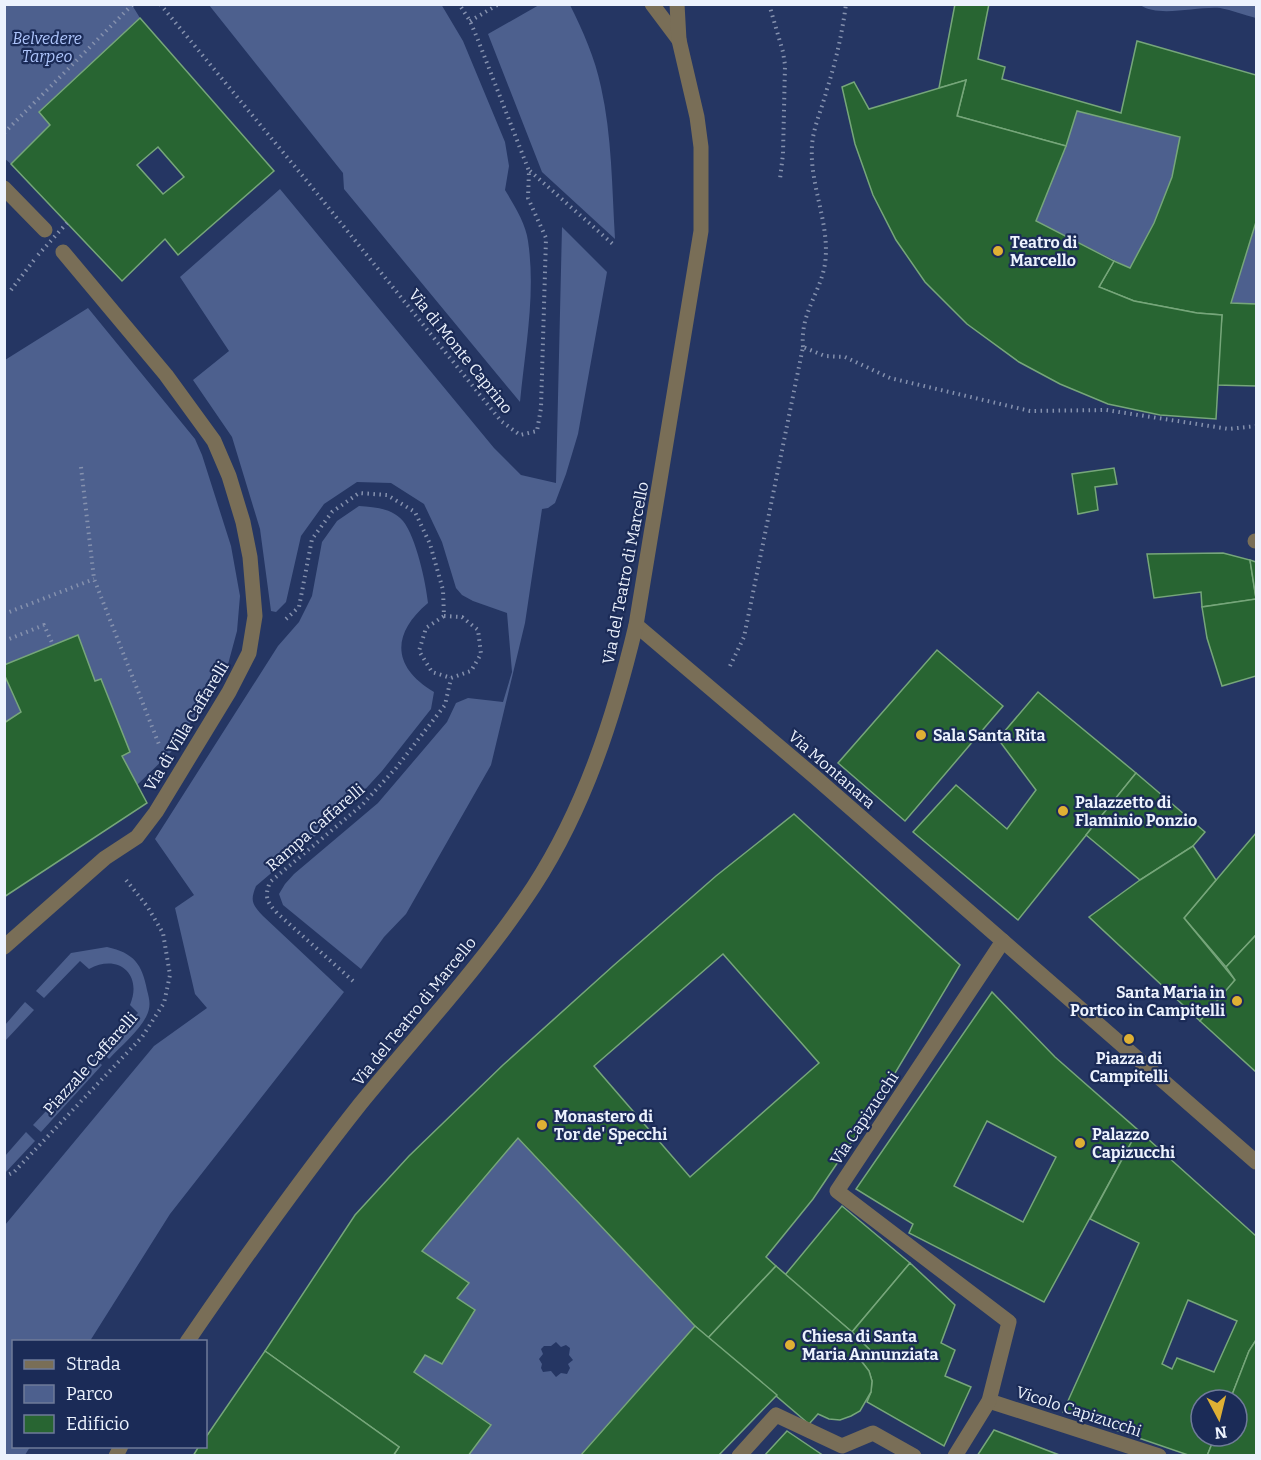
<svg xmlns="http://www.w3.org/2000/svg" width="1261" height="1460" viewBox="0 0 1261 1460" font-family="Bitter,serif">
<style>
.green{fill:#4d608e;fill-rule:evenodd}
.building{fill:#286532;stroke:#76a67a;stroke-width:1.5;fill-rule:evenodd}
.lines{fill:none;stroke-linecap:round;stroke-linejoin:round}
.path{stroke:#8591ae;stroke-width:4;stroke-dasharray:1.5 4.5;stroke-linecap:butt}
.service{stroke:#796e57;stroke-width:15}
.minor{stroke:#796e57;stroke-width:15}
.tertiary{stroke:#796e57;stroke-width:15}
.path-bridge{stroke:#8591ae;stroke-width:4;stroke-dasharray:1.5 4.5;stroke-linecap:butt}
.poi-dot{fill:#dfb034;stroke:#1b2b57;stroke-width:2}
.labels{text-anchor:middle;stroke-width:4.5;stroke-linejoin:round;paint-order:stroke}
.park-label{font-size:16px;font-style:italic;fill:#aec5fb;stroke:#1b2b57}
.poi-label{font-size:16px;font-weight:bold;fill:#ecf2fd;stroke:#1b2b57;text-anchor:start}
.street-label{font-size:16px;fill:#ecf2fd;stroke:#1b2b57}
</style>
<rect width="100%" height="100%" fill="#253663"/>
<!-- green -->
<g class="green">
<path d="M441,4L463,41L505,142L509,166L505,190C514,205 526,224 528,241C536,294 525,349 520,402L344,189L343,173L209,5Z"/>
<polygon points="4,5 132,5 140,18 40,112 50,125 11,164 4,158"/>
<path d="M539,5H570C583,31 595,58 601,87C612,136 612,188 615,239L542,172L488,34Z"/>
<path d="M1140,5H1256V18C1244,15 1232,10 1220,8C1197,6 1159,18 1140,5Z"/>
<polygon points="1077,111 1180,137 1172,177 1154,223 1130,268 1036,221"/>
<polygon points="280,189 494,448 521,475 556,483 562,227 607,272 578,434 566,474 555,503 548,508 542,509 525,623 491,765 406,914 384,937 361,969 283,905 279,894 285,884 294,874 378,803 447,722 456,703 468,698 503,702 512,672 507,613 473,601 462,595 456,588 442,542 424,504 391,483 357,482 324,504 301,536 286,602 276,612 271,611 260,529 232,437 193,380 229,351 180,277"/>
<polygon points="1256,222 1256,304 1231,303"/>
<polygon points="88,308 195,439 202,455 231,546 240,596 237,631 227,668 208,703 194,718 171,752 137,785 122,756 129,752 102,680 95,681 5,665 5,360"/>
<path d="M359,506C374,507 392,508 403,521C416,537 426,583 428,603C391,634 392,667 434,692L431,709L382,771L348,808L256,886C250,901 252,904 263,916L344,992L170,1214L90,1341L14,1342V1446L30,1447L25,1455H5V1225L154,1046L207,1008L195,994L175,908L194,895L155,839L278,646L299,622L312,596L322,542L337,521Z"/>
<polygon points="4,674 21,712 4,723"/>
<path d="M107,947C134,953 142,964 147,990C150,1001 151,1007 146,1017C139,1031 120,1047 109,1059L102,1052L138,1013L130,1005C143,974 118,953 89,969L80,961L44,998L36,991L71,953Z"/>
<polygon points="25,1002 34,1010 5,1041 5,1025"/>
<polygon points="95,1059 102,1065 41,1132 33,1125"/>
<polygon points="26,1132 35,1141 5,1173 5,1156"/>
<path d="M518,1138L695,1326L580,1455H468L491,1424L414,1372L425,1355L442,1364L475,1310L457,1298L468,1282L422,1251ZM556,1342L561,1347L566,1345L570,1348L569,1355L573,1360L568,1364L570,1368L567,1374L561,1373L556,1377L551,1371L543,1372L541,1368L542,1364L539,1359L543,1354L541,1349L544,1346H551Z"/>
</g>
<!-- building -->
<g class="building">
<polygon points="955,4 989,4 978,59 1005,67 1002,79 1121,113 1137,41 1256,75 1256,222 1231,303 1256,304 1256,386 1216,385 1222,315 1197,313 1134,301 1099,287 1114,261 1130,268 1154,223 1172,177 1180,137 1077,111 1066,146 957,116 966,80 939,88"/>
<path d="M140,18L274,171L178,255L165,239L122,281L11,164L50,125L39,112ZM158,147L184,177L163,194L137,165Z"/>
<polygon points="966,80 957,116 1066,146 1036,221 1114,261 1099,287 1134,301 1197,313 1222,315 1216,419 1160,415 1108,404 1060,384 1019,362 967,324 925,282 896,240 873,195 855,144 842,87 854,82 869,109"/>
<polygon points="1114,468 1117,484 1095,487 1098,510 1078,514 1072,474"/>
<polygon points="1223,553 1250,560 1256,599 1202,607 1201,592 1154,598 1147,554"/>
<polygon points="1250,560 1256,562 1256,598"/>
<polygon points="1256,599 1256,676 1222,686 1207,638 1202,607"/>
<polygon points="78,635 95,681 101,679 130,752 122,756 147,803 4,897 4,723 21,712 4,674 4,665"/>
<polygon points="937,650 1003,706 905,821 838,763"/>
<polygon points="1038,692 1136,773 1018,920 913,832 956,785 1007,829 1036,790 998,739"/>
<polygon points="1136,773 1205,832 1193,846 1140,880 1086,835"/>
<path d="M794,814L960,965L871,1113L813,1199L766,1257L776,1266L708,1338L695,1326L518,1138L422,1251L469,1283L457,1298L475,1310L442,1364L425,1355L414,1372L491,1425L468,1456H393L399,1447L265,1351L355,1215L409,1156L503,1065L613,966L716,876ZM723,954L819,1063L690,1177L594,1066Z"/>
<polygon points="1256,833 1256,935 1226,967 1184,918"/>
<polygon points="1193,846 1216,880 1184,918 1235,980 1200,1021 1089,917 1140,880"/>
<polygon points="1256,935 1256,1072 1200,1021 1235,980 1226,967"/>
<path d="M992,992L1055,1057L1138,1130L1044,1302L909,1233L913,1224L856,1189ZM987,1121L1056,1157L1023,1222L954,1186Z"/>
<path d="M1138,1130L1256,1236V1340L1249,1351L1230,1400H1201V1436H1215L1207,1456H1191L1063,1412L1139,1243L1090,1219ZM1188,1300L1237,1321L1214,1372L1177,1358L1172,1369L1162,1364Z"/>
<polygon points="842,1206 910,1263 852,1332 785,1275"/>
<polygon points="910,1263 955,1305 941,1343 955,1350 945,1376 971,1387 944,1446 867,1402 871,1392 872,1381 869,1371 862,1362 871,1351 852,1332"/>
<polygon points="776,1266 852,1332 871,1351 862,1362 869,1371 872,1381 871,1392 860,1411 851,1416 840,1420 829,1419 818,1414 809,1424 708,1338"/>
<polygon points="695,1326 777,1395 718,1456 580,1456"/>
<polygon points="1256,1340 1256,1456 1207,1456 1215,1436 1237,1436 1237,1400 1230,1400 1249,1351"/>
<polygon points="265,1351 399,1447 393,1456 193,1456 199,1446 206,1446 206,1437"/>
<polygon points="994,1430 1062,1456 977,1456"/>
<polygon points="787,1431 824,1456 764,1456"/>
</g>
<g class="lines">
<!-- path -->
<g class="path">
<polyline points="160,4 311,186 501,421 520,435 537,431 541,408 546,238 528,198 529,171 478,40 470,21 459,4"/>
<polyline points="769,4 783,52 785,65 783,154 780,179"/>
<polyline points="470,21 499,4"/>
<polyline points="4,133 133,4"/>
<polyline points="530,171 614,245"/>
<polyline points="11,290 34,260"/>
<path d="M803,347C800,313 820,294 825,264C831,221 806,180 813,137C816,121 823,105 827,89C836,61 842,34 846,4"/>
<polyline points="81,467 94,579 160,747"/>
<polyline points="4,614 94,579"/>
<polygon points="444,616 462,617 478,630 481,654 471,671 451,678 432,672 419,651 426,628"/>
<polyline points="286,619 299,607 312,539 332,512 359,493 387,495 415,512 430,544 443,590 444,616"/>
<polyline points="4,641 44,625 53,645"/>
<polyline points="730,666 744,637 803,347 825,356 845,357 890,378 1030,411 1106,410 1229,429 1256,426"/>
<path d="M353,981L277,913C267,902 264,897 270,882L362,805L396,768L445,705L451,678"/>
<polyline points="4,1177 14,1172 142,1037 164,1003 170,975 163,933 147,906 126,880"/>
</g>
<!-- service -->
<g class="service">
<polyline points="4,188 45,230"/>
<polyline points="1255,541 1256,541"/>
<polyline points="4,947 105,858 137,837 156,812 229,692 249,653 255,616 250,557 243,522 229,476 214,441 166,375 63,252"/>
<polyline points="989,1401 1159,1456"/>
<polyline points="739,1456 776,1415 842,1446 873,1433 914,1456"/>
<polyline points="955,1456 989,1401 1009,1322 837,1191 1003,941"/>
</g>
<!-- minor -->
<polyline class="minor" points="636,625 815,777 1256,1162"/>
<!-- tertiary -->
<g class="tertiary">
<polyline points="652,4 679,40"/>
<path d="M187,1342C243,1260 300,1180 361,1103C419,1032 483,964 534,886C585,807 614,717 636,625L701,231V147L697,117L679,40L677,4"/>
<polyline points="116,1456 121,1446"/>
</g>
<!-- path-bridge -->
<polyline class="path-bridge" points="38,255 67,223"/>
</g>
<!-- markers -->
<g class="poi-dot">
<circle cx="998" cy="251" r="6"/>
<circle cx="921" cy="735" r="6"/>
<circle cx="1063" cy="811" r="6"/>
<circle cx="1237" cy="1001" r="6"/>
<circle cx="1129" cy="1039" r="6"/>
<circle cx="542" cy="1125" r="6"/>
<circle cx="1080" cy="1143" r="6"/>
<circle cx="790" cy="1345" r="6"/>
</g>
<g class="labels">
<!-- park labels -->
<g class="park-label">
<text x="47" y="44">Belvedere<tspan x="47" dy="18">Tarpeo</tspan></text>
</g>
<!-- poi labels -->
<g class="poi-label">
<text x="1010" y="248">Teatro di<tspan x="1010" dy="18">Marcello</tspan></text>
<text x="933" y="741">Sala Santa Rita</text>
<text x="1075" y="808">Palazzetto di<tspan x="1075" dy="18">Flaminio Ponzio</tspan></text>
<text x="1225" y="998" text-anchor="end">Santa Maria in<tspan x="1225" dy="18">Portico in Campitelli</tspan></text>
<text x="1129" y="1064" text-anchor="middle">Piazza di<tspan x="1129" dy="18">Campitelli</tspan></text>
<text x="554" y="1122">Monastero di<tspan x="554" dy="18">Tor de' Specchi</tspan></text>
<text x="1092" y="1140">Palazzo<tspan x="1092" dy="18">Capizucchi</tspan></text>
<text x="802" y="1342">Chiesa di Santa<tspan x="802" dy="18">Maria Annunziata</tspan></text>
</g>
<!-- street labels -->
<g class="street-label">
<text transform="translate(461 351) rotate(51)" y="6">Via di Monte Caprino</text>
<text transform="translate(625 573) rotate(-79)" y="6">Via del Teatro di Marcello</text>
<text transform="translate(186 726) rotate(-59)" y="6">Via di Villa Caffarelli</text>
<text transform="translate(832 769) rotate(41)" y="6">Via Montanara</text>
<text transform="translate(315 827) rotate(-41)" y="6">Rampa Caffarelli</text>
<text transform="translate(414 1011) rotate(-51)" y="6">Via del Teatro di Marcello</text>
<text transform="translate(90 1063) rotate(-48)" y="6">Piazzale Caffarelli</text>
<text transform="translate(864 1118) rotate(-56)" y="6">Via Capizucchi</text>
<text transform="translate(1079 1411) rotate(18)" y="6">Vicolo Capizucchi</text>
</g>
</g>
<!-- border -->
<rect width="1261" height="1460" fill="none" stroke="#ecf2fd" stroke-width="12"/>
<!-- legend -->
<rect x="12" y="1340" width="195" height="108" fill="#1b2b57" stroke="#6f7b99" stroke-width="1.5"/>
<rect x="24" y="1360" width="30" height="9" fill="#796e57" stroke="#6f7b99" stroke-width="1.5"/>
<text x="66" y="1370" font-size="18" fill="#ecf2fd">Strada</text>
<rect x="24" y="1385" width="30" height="18" fill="#4d608e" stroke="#6f7b99" stroke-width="1.5"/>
<text x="66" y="1400" font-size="18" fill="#ecf2fd">Parco</text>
<rect x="24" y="1415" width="30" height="18" fill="#286532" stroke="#6f7b99" stroke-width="1.5"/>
<text x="66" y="1430" font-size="18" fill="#ecf2fd">Edificio</text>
<!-- north arrow -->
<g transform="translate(1219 1418) rotate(173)"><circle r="28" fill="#1b2b57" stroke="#6f7b99" stroke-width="1.5"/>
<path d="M0-4.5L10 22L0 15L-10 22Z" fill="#dfb034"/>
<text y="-9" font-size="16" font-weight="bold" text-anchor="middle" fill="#ecf2fd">N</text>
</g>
</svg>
